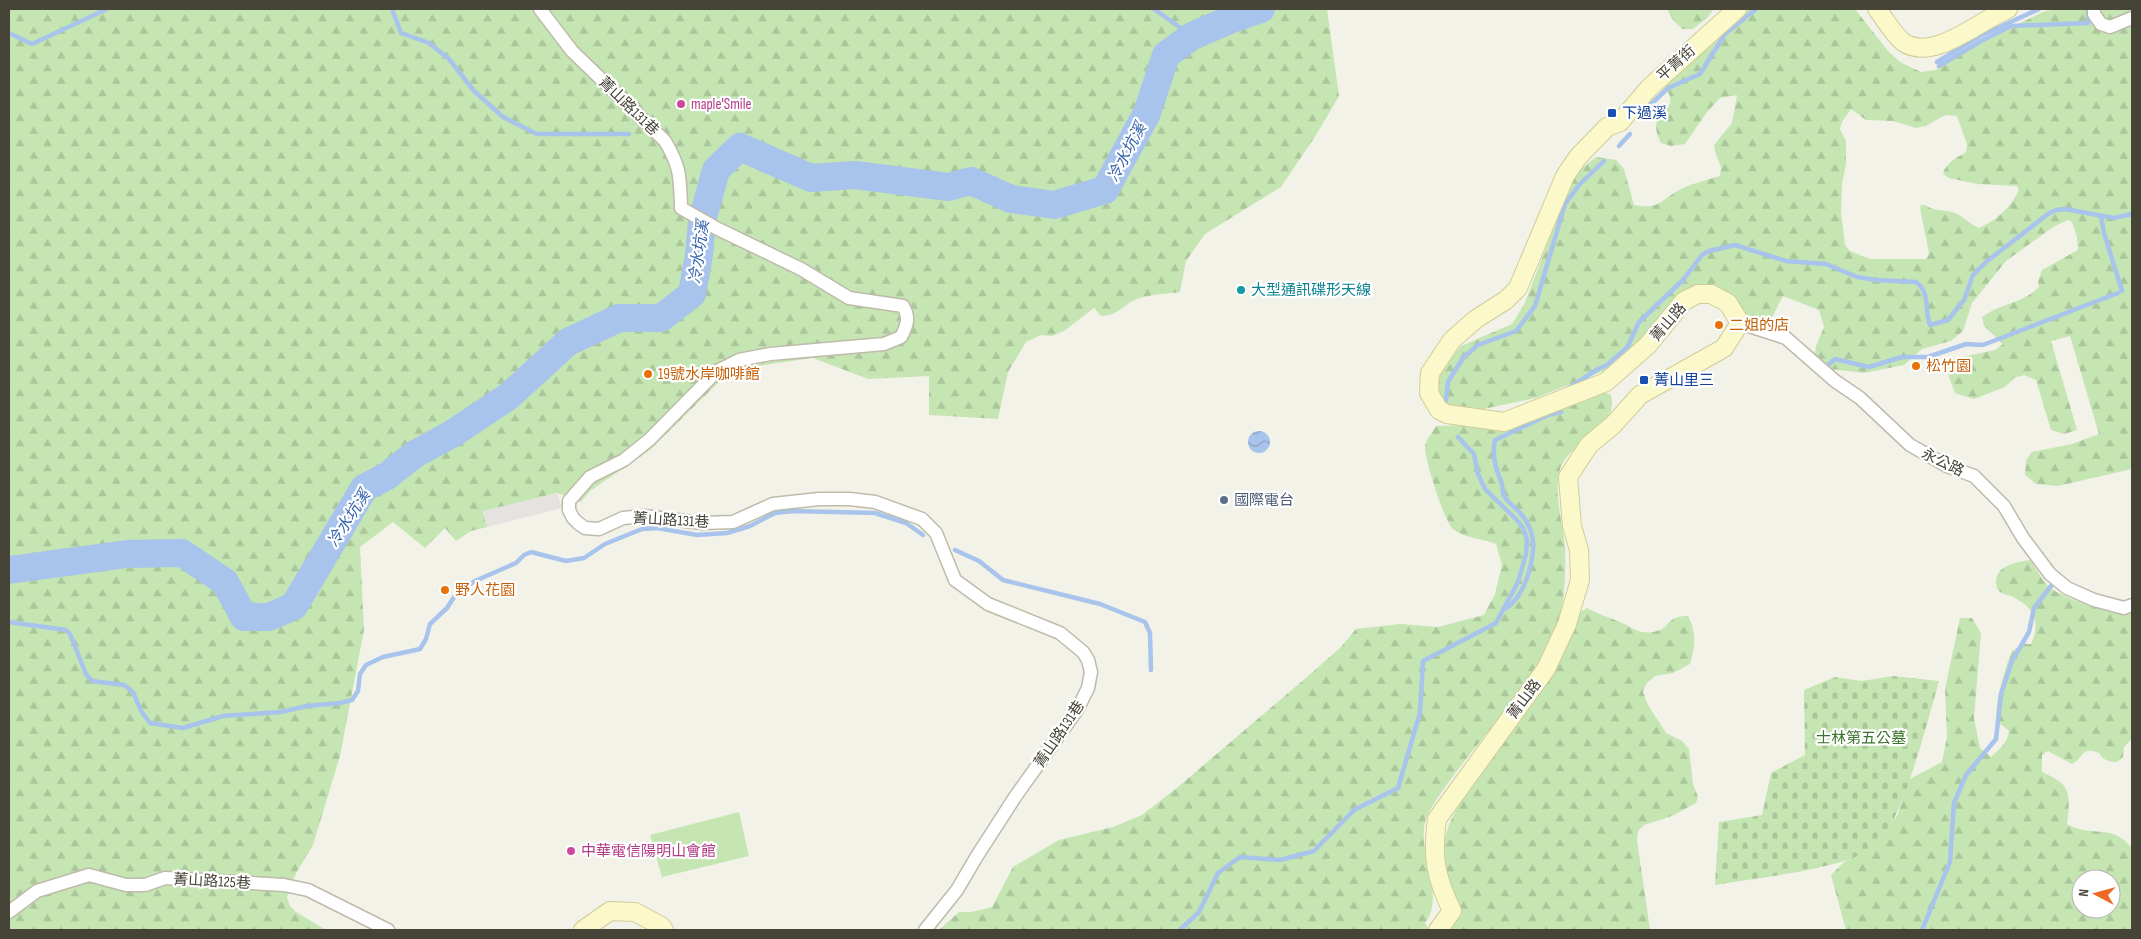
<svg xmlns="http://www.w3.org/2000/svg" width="2141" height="939" viewBox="0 0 2141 939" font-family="'Sofia Sans Condensed','Noto Sans TC',sans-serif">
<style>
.grass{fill:#c5e5b3}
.forest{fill:url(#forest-firs);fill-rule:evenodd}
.cemetery{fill:url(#cemetery-stones)}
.parking{fill:#e4e3df}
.water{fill:url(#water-waves)}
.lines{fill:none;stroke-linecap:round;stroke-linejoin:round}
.stream{stroke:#a8c3ec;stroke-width:4.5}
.river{stroke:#a8c3ec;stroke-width:28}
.street-casing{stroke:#bebbab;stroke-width:15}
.secondary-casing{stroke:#d0cc9a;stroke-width:20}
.street{stroke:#fff;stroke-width:12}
.secondary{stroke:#fbf9c9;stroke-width:18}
.hotel-dot{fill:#d1479c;stroke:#fff;stroke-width:2}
.transit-dot{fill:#1a4fb4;stroke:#fff;stroke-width:2}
.culture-dot{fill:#0f9aa8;stroke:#fff;stroke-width:2}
.food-dot{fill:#e8710a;stroke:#fff;stroke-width:2}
.service-dot{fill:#5c6f8a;stroke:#fff;stroke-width:2}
.labels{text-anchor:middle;stroke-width:4.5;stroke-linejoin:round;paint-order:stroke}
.street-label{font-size:15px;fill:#464337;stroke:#fff}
.hotel-label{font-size:15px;fill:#b23c85;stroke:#fff;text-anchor:start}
.transit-label{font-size:15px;fill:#164399;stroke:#fff;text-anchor:start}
.culture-label{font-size:15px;fill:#0d838f;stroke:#fff;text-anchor:start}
.food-label{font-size:15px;fill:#c56008;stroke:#fff;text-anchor:start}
.service-label{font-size:15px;fill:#4e5e75;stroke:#fff;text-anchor:start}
.park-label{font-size:15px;fill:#3b742d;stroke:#fff}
.water-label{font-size:16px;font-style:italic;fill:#3664ab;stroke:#fff}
</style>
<defs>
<pattern id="forest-firs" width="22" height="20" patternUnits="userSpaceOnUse" patternTransform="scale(1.25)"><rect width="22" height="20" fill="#c5e5b3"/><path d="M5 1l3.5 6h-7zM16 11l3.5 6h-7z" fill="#abc69b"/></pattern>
<pattern id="cemetery-stones" width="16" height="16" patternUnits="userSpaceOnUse" patternTransform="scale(1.25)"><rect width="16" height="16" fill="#c5e5b3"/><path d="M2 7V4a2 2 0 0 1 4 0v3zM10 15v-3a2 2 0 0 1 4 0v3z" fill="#abc69b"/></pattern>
<pattern id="water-waves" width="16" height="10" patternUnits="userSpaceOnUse" patternTransform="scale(1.25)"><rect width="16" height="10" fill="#a8c3ec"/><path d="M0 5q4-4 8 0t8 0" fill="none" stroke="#8ba0c0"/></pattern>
</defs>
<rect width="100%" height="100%" fill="#f3f2e8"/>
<!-- grass -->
<polygon class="grass" points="739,812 749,856 662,877 650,835"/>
<!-- forest -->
<g class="forest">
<path d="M9,9H1327L1339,96L1316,135L1281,187L1205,234L1186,261L1180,292C1167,294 1152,294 1140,298C1123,303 1121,315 1101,316L1094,308L1064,331L1052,336L1041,335L1026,342L1008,372L998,419L929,415V376L868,379L813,358L742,368L720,381L650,450L590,491L581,502L557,493L483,512L487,527L471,531L456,541L445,528L425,548L393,522L360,547L364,630L340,756L313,845L296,873L287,897L290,906L296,912L326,930H9Z"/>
<polygon points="1667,9 1714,9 1707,18 1693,29 1682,29 1673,20"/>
<path d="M1737,9H1855L1888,51L1900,62L1921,72L1936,70L1981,42L2043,12L2054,9H2132V469L2058,486L2036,484L2025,475L2026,460L2032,452L2072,444L2099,434L2070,336L2051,341L2077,430L2064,434L2051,430L2036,380L2024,375L2014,378L2005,387L1974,399L1955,393L1947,371L1948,360L1995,350L2003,344L1984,326L1982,317C2001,303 2023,304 2039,287L2038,281L2042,270L2078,250L2077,237L2072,222L2068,220L2053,227L2006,261L1972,303L1963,331L1951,341L1922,349L1904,365L1864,373L1830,369L1815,354L1816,346L1824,327L1819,310L1783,296L1767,327L1744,319C1732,298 1733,293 1707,288L1655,326L1613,367L1536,398L1474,411L1446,405L1439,393L1438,376L1461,346L1512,324L1525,303L1569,187L1581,169L1596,157L1616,160L1624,169L1634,205C1662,210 1660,199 1683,188C1694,183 1707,180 1720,176L1721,167L1715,152L1714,145L1732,123L1737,95L1720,98L1707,112L1685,144L1671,146L1661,143C1645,112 1674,113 1670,97C1669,92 1664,87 1662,83ZM1851,109L1866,120L1893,121L1916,128L1926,126L1945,115L1957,116L1967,144L1966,152C1958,157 1945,163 1943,174L1949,178L1977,184L2017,186L2019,190C2011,207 1996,221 1979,228C1970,224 1962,216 1955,213C1944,209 1935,212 1925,205H1921L1920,208L1929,253L1926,259H1870L1850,251L1845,245L1841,212L1842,184L1846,164V141L1840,129L1842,122Z"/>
<path d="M1604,392L1611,395C1611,398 1613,403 1612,406C1611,425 1566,448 1560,469C1553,495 1563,521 1565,548C1566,568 1565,592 1561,612C1558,625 1551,638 1545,650C1515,709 1464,753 1430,810C1409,845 1449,891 1425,923L1428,928L1451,923C1450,908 1449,893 1446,878C1445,870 1440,860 1442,852C1447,816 1469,789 1490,762C1520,721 1568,660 1580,612L1587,608C1598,614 1608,617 1620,622C1633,628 1641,636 1657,631C1671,627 1666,616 1688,616C1697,633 1695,646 1690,664L1673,673L1655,676L1646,684L1643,692L1648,705L1666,733L1682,741L1689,749L1693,784L1698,797L1696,803L1672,816L1644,825L1638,831L1637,840L1650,930H939L959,912H971L992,907L1013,867L1059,840L1113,827L1142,815L1178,787L1307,677L1341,647L1356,629L1400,624L1438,627L1484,615L1495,594L1502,565L1496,544C1481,538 1466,539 1453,529C1445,523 1424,458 1425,446C1426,440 1433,432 1436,426L1475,425Z"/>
<path d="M2030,560C2036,568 2041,579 2048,586C2058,596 2119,619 2132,613V739L2124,747L2123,757L2117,762C2109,762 2103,760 2099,753C2080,746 2085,758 2072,764L2048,751L2042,755V772C2048,775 2058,779 2063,785C2072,795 2068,813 2067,824C2091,838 2112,823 2131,847L2132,930H1846L1831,875L1844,862L1878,844L1898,814L1908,780L1942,762L1947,737L1945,689L1960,618H1972L1981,633L1974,718L1980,748L1991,757C1999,750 2008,742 2009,731C2006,728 1999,724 1998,721C1992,710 2007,662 2012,651L2024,644H2031C2041,622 2034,607 2013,597C2009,595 2002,594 1999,591C1996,588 1996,584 1996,580C1998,565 2017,562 2030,560ZM2081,879H2111V909H2081Z"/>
</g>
<!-- cemetery -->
<path class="cemetery" d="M1893,676L1939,681C1929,716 1902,823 1877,845C1850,869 1754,878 1715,885L1719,822L1762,815L1771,773L1805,755L1804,690L1835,677L1862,681Z"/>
<!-- parking -->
<polygon class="parking" points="557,493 562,508 487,527 483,511"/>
<!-- water -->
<circle class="water" cx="1259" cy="442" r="11"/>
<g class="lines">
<!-- stream -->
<g class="stream">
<polyline points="392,9 401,33 429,43 449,59 474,91 503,117 537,134 629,134"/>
<polyline points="1154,9 1192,36"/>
<polyline points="9,33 32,44 107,9"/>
<polyline points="1937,62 1980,36 2039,9"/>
<polyline points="1939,66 1981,41 2011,26 2088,23 2088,9"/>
<polyline points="1645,110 1668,88 1700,74 1725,34 1756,9"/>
<polyline points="1619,146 1630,134"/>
<polyline points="2101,216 2104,233 2122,291"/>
<polyline points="1828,365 1835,359 1869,367 1902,357 1928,357 1966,344 1983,345 2118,293"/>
<path d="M1569,388L1598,369L1607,365L1621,353L1628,346L1639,322L1683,280L1702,255L1709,251L1735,245L1786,261L1826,264L1857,277L1876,280L1916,282C1931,293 1924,310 1930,325L1948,320L1964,300L1973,275L1986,262L2048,214L2056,210L2065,209L2114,218L2132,214"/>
<polyline points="1446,400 1448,382 1463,358 1478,345 1516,331 1535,306 1565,204 1579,185 1604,161"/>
<polyline points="955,550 979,561 1003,580 1100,604 1145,622 1150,633 1151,670"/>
<path d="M1505,609C1518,600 1523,589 1528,575C1535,552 1537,531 1520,513C1515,507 1508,503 1504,496C1502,491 1503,486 1501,481C1495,468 1492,454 1495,440L1548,415L1561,412L1560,410"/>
<polyline points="9,622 66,630 70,634 86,674 92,681 124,685 133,692 141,711 150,723 183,728 223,716 281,712 307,706 340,703 352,700 358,691 360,674 366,665 383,657 420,649 426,639 430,624 447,608 456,594 475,581 516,563 524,555 531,552 566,561 584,558 605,544 642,529 657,528 697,535 727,533 750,526 775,513 793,511 875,513 906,523 923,535"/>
<polyline points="1180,930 1199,912 1218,873 1240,857 1280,860 1314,851 1354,810 1398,788 1420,713 1423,661 1496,623 1518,582 1526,554 1527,539 1523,528 1517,520 1485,489 1478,474 1474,454 1458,437"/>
<polyline points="1922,930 1950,862 1954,803 1966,775 1996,739 2001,694 2012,661 2029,632 2034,608 2051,586"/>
</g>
<!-- river -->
<polyline class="river" points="9,570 127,554 182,553 225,582 244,617 269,617 294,606 364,488 387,476 415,454 452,434 509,396 568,342 619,318 661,318 692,294 699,255 702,221 716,170 740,147 811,178 855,175 948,187 971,181 1011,199 1054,205 1105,190 1147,113 1166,55 1192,36 1232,19 1261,9"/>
<defs>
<g id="street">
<path d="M540,9L572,51L665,141C681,168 680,178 681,208L716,228L801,269L849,298L903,306C910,317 907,326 901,337L884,344L770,354L739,360L717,371L649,440L624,460L590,477L569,501V510L573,518L578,523L585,528L599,529L623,518L644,516L702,523L733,522L773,504L819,499H850L875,502L922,519L936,533L955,580L988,604L1060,633L1083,652L1088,660L1091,672L1088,688L1077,710L1015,797L977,856L957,890L925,930"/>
<polyline points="2094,9 2094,14 2101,24 2110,27 2132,18"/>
<polyline points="1740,323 1786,338 1835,381 1860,398 1910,445 1947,466 1974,476 2004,506 2023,538 2050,574 2067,588 2094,600 2124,608 2132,605"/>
<polyline points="9,912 37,891 89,875 126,885 145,885 165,878 284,885 308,890 388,930"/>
</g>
<g id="secondary">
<path d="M1877,9C1885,19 1893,34 1903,42C1933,63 1980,20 2008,9"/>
<polyline points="583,930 610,911 635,912 661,926 664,930"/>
<path d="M1438,930L1452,911C1435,876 1432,856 1437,819L1546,669L1567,624L1580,580L1579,550L1572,526L1568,477L1589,445L1613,425L1640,395L1724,348L1740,323L1728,303L1711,294H1698L1684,301L1648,345L1606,382L1504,422L1447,414L1439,410L1429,393L1430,373L1452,340L1476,319L1506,300L1518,288L1565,176L1578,157L1607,127L1620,122L1649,88L1737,9"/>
</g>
</defs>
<!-- street casing -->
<use href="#street" class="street-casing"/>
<!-- secondary casing -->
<use href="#secondary" class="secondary-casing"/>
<!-- street -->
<use href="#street" class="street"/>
<!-- secondary -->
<use href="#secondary" class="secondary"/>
</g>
<!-- markers -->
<g class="hotel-dot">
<circle cx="681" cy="104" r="5"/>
<circle cx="571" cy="851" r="5"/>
</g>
<g class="transit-dot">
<rect x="1607" y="108" width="10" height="10" rx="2.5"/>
<rect x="1639" y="375" width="10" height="10" rx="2.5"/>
</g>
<circle class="culture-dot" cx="1241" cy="290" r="5"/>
<g class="food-dot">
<circle cx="1719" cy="325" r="5"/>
<circle cx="1916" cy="366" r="5"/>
<circle cx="648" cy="374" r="5"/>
<circle cx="445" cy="590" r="5"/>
</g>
<circle class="service-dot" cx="1224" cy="500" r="5"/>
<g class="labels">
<!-- street labels -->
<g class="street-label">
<text transform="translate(1676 63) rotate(-42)" y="5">平菁街</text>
<text transform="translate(629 106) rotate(44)" y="5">菁山路131巷</text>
<text transform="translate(1668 322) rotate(-49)" y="5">菁山路</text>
<text transform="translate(1943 462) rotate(26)" y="5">永公路</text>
<text transform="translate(671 520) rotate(3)" y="5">菁山路131巷</text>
<text transform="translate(1524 699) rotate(-53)" y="5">菁山路</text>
<text transform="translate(1059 734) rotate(-56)" y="5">菁山路131巷</text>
<text transform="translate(212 881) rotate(3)" y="5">菁山路125巷</text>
</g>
<!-- hotel labels -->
<g class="hotel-label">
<text x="691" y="109">maple'Smile</text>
<text x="581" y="856">中華電信陽明山會館</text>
</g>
<!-- transit labels -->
<g class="transit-label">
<text x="1622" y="118">下過溪</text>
<text x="1654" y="385">菁山里三</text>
</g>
<!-- culture labels -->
<g class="culture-label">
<text x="1251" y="295">大型通訊碟形天線</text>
</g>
<!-- food labels -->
<g class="food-label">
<text x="1729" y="330">二姐的店</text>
<text x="1926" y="371">松竹園</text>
<text x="658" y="379">19號水岸咖啡館</text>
<text x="455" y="595">野人花園</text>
</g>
<!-- service labels -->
<g class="service-label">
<text x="1234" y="505">國際電台</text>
</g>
<!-- park labels -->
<g class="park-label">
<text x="1861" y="743">士林第五公墓</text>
</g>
<!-- water labels -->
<g class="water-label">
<text transform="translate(1126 152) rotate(-62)" y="6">冷水坑溪</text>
<text transform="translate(698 252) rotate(-82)" y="6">冷水坑溪</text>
<text transform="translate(348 518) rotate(-57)" y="6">冷水坑溪</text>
</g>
</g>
<!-- border -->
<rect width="2141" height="939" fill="none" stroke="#464337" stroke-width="20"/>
<!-- north arrow -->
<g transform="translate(2096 894) rotate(276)"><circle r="24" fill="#ffffff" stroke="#b5b4af"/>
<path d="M0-4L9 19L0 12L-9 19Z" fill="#ed6925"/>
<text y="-8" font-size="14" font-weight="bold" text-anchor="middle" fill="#464337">N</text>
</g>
</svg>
